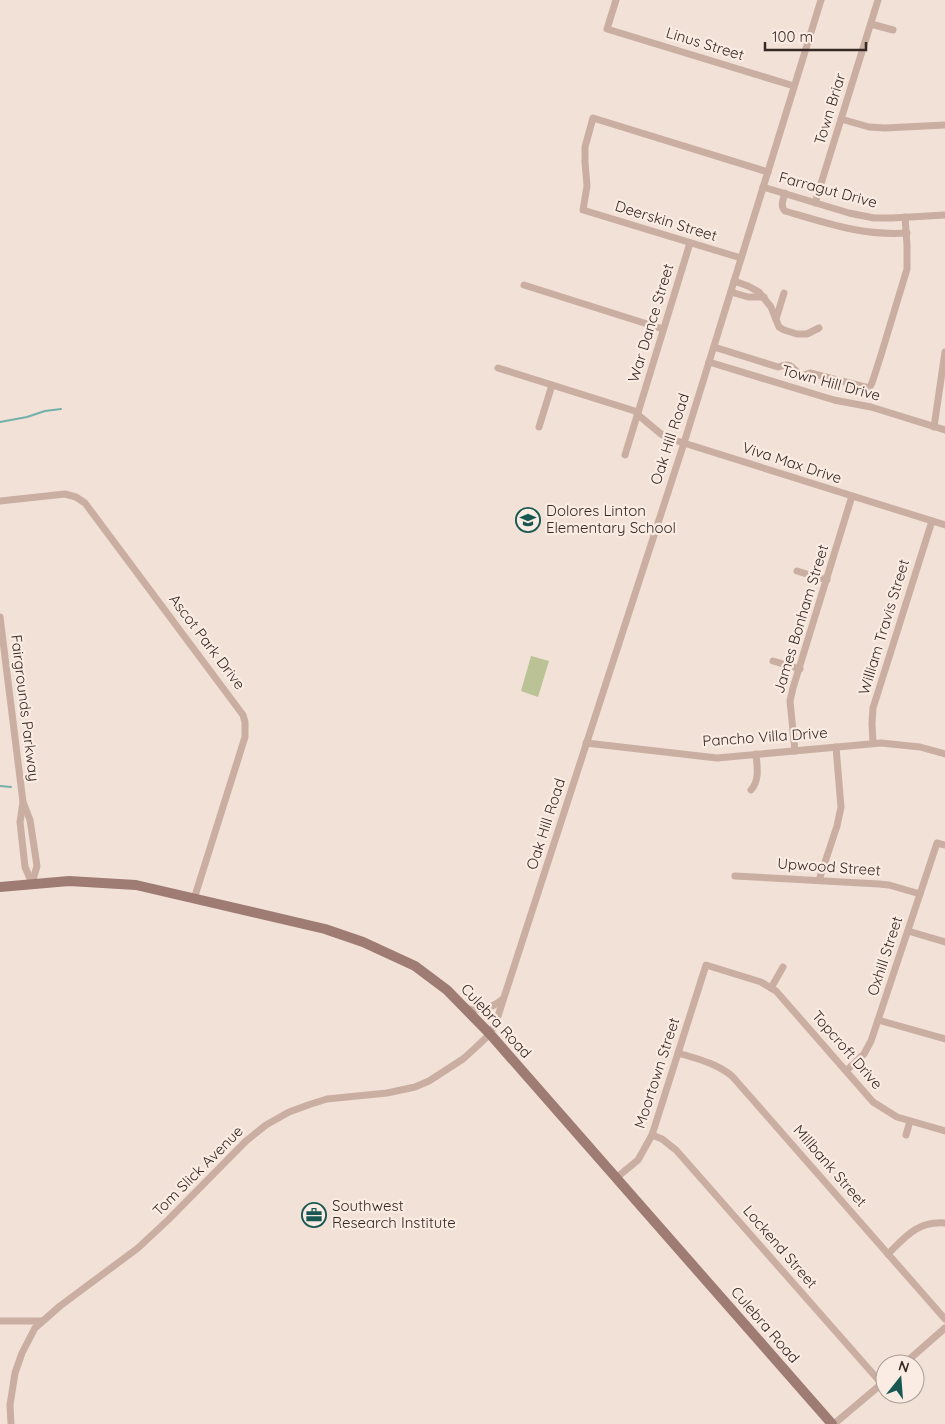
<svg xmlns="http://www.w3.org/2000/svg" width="945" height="1424" viewBox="0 0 945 1424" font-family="Quicksand,sans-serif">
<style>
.green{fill:#bac296}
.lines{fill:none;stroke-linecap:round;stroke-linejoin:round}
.stream{stroke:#74b0aa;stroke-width:2}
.street{stroke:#caaea2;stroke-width:7}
.secondary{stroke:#9e7c74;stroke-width:10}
.labels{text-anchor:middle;stroke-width:4.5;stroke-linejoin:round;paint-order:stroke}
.street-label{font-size:15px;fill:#352825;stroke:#faece3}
.poi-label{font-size:15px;fill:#352825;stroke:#faece3;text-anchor:start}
</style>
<rect width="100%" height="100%" fill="#f2e1d7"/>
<!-- green -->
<polygon class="green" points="531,656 549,661 538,697 521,691"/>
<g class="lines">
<!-- stream -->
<g class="stream">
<polyline points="0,422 27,417 45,411 61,409"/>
<polyline points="0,786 11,787"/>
</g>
<!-- street -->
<g class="street">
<polyline points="616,0 607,29 794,86"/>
<polyline points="871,24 893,30"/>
<polyline points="841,119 869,127 885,128 945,125"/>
<polyline points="763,187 849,213 874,218 892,218 945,215"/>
<path d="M785,193C783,200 780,206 785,211C826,223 863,236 907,233"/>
<polyline points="815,203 878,0"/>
<polyline points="741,258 583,210 587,186 585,162 585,147 593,118 768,172"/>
<polyline points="734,281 748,286 759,292 771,307 779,327 784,330 797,334 807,334 819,328"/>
<polyline points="524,285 663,329"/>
<polyline points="731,292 748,297 764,297"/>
<polyline points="776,319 784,293"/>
<path d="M714,347L778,367C793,362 791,367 801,376L810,373L869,388L872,383L881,355L907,269V245L905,217"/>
<polyline points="709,362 834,400 871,407 945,430"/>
<polyline points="498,368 638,412"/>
<polyline points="637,414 661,434 671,439 945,525"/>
<polyline points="539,427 552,385"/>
<polyline points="934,427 945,352"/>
<polyline points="625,455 690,243"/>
<polyline points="0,501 65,494 76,497 85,503 243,715 245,722 245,737 194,899"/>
<polyline points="797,571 827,580"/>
<polyline points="0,617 23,802 30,820 37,866 32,883"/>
<polyline points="773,661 800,669"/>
<polyline points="586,743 717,758 881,743 920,747 945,754"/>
<polyline points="873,743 872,723 873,708 932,521"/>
<polyline points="795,751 790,701 793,688 852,496"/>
<path d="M751,790C760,780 757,766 756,754"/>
<polyline points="23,802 20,822 25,867 32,883"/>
<polyline points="735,876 879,884 889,885 920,894"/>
<polyline points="819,880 837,826 841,807 836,747"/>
<polyline points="908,931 945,942"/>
<polyline points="771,988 783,967"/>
<path d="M467,1009C481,1010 491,1009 503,999"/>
<polyline points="878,1020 945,1039"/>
<path d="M678,1053C698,1059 716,1063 732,1076L945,1319"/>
<polyline points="846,1071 864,1054 871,1041 937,843 945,845"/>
<polyline points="652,1135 662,1139 676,1150 882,1384"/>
<polyline points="906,1135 910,1121"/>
<polyline points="616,1178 638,1160 652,1135 706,965 761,982 776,991 873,1102 897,1117 945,1131"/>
<path d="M888,1254C906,1236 918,1221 945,1223"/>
<polyline points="0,1321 42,1321"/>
<polyline points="904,1364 945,1328"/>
<polyline points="11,1424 10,1405 15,1373 22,1353 35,1328 60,1306 138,1248 168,1220 246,1141 266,1125 289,1112 311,1104 327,1099 387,1093 415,1087 429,1081 463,1059 473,1050 490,1034 497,1019 684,443 821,0"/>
<polyline points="834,1424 885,1381"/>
</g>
<!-- secondary -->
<polyline class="secondary" points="0,887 69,881 136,885 325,929 363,942 415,966 447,990 490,1034 832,1424"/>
</g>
<!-- icons -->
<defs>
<symbol id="school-ring" viewBox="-11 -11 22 22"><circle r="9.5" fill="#faece3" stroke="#195852" stroke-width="1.5"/><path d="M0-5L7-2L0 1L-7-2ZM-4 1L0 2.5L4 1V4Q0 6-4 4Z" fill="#195852"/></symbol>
<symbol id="office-ring" viewBox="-11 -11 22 22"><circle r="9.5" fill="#faece3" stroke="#195852" stroke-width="1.5"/><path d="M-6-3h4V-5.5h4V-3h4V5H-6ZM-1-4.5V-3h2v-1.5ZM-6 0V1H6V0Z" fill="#195852"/></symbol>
</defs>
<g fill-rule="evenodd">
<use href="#school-ring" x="514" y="506" width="28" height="28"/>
<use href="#office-ring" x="300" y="1201" width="28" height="28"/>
</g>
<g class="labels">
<!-- street labels -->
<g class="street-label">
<text transform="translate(705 44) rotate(17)" y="5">Linus Street</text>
<text transform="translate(830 109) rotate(-73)" y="5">Town Briar</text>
<text transform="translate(828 190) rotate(15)" y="5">Farragut Drive</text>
<text transform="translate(666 221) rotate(17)" y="5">Deerskin Street</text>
<text transform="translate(651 323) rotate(-73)" y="5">War Dance Street</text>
<text transform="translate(831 383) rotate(15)" y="5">Town Hill Drive</text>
<text transform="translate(670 439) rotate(-72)" y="5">Oak Hill Road</text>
<text transform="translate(792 463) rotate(18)" y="5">Viva Max Drive</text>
<text transform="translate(801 619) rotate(-73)" y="5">James Bonham Street</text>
<text transform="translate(884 627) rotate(-73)" y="5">William Travis Street</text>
<text transform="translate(207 642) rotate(53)" y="5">Ascot Park Drive</text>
<text transform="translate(25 708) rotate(83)" y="5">Fairgrounds Parkway</text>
<text transform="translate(765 737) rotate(-4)" y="5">Pancho Villa Drive</text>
<text transform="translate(546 824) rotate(-72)" y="5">Oak Hill Road</text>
<text transform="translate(829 867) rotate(4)" y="5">Upwood Street</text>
<text transform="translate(885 956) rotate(-72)" y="5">Oxhill Street</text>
<text transform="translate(496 1021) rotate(47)" y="5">Culebra Road</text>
<text transform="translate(847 1050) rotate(49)" y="5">Topcroft Drive</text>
<text transform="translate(657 1073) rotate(-72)" y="5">Moortown Street</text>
<text transform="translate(830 1166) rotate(49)" y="5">Millbank Street</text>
<text transform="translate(198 1171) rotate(-45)" y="5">Tom Slick Avenue</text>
<text transform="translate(780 1247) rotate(49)" y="5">Lockend Street</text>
<text transform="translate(765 1325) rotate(49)" y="5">Culebra Road</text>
</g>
<!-- poi labels -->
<g class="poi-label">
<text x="546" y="516">Dolores Linton<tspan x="546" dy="17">Elementary School</tspan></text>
<text x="332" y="1211">Southwest<tspan x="332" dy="17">Research Institute</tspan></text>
</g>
</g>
<!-- north arrow -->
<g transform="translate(900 1379) rotate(17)"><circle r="24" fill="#faece3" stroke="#ab9e97"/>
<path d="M0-4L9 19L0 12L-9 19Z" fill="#195852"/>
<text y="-8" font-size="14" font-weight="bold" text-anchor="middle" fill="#352825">N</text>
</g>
<!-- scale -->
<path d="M765 42v8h101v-8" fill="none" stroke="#352825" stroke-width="2.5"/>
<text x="772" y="42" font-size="15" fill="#352825" stroke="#faece3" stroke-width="4" paint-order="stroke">100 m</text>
</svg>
